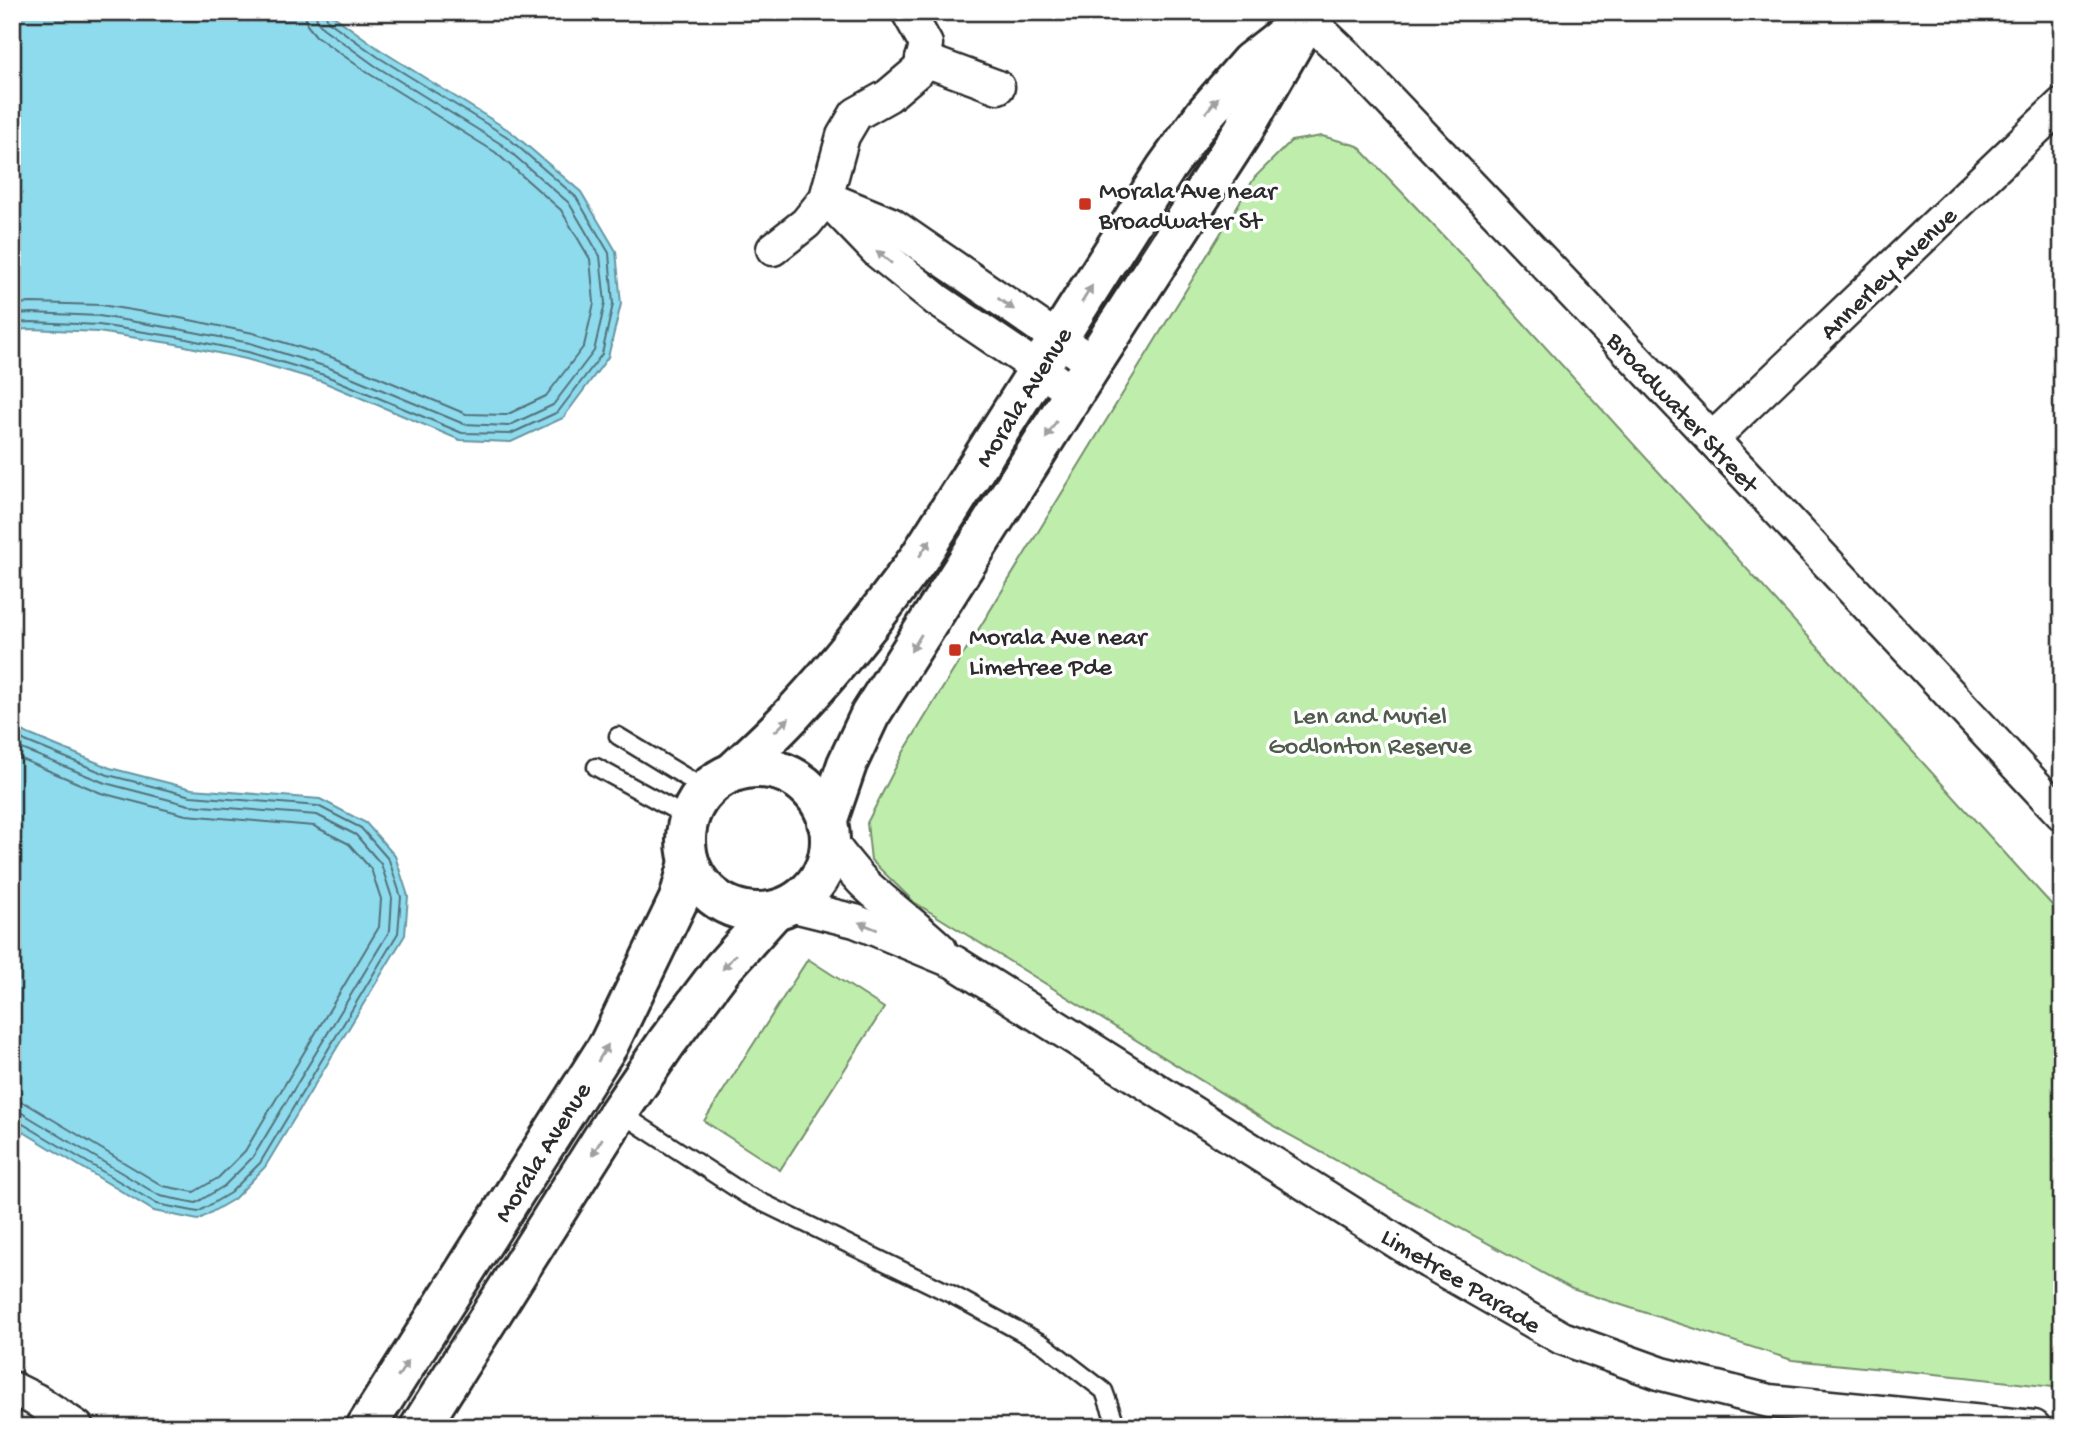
<svg xmlns="http://www.w3.org/2000/svg" width="2074" height="1439" viewBox="0 0 2074 1439" font-family="'Gochi Hand',sans-serif">
<style>
.green{fill:#bfeeac;stroke:#758c6c;stroke-width:2}
.water{fill:#8edbee;stroke:#6695a0;stroke-width:2}
.lines{fill:none;stroke-linecap:round;stroke-linejoin:round}
.shore{stroke:#537179;stroke-width:2}
.service-casing{stroke:#2b2b2b;stroke-width:21}
.minor-casing{stroke:#2b2b2b;stroke-width:37}
.secondary-casing{stroke:#2b2b2b;stroke-width:44}
.service{stroke:#fff;stroke-width:16}
.minor{stroke:#fff;stroke-width:32}
.secondary{stroke:#fff;stroke-width:38}
.oneway{fill:#a0a0a0}
.poi-dot{fill:#c8321e;stroke:#fff;stroke-width:2.5}
.labels{text-anchor:middle;stroke-width:7;stroke-linejoin:round;paint-order:stroke}
.poi-label{font-size:26px;fill:#2b2b2b;stroke:#fff;text-anchor:start}
.street-label{font-size:26px;fill:#2b2b2b;stroke:#fff}
.park-label{font-size:26px;fill:#505c4b;stroke:#fff}
</style>
<rect width="100%" height="100%" fill="#fff"/>
<filter id="ink" filterUnits="userSpaceOnUse"><feTurbulence type="fractalNoise" baseFrequency=".0143" numOctaves="2"/><feDisplacementMap in="SourceGraphic" scale="14" xChannelSelector="R" yChannelSelector="G"/><feConvolveMatrix kernelMatrix="1 2 1 2 8 2 1 2 1" color-interpolation-filters="sRGB"/></filter>
<g filter="url(#ink)">
<!-- green -->
<g class="green">
<polygon points="1322,136 1358,146 1469,263 2062,916 2062,1388 1965,1377 1792,1360 1572,1289 1284,1132 914,902 871,860 867,823 903,753 1255,177 1291,141"/>
<polygon points="808,959 884,1008 780,1170 704,1121"/>
</g>
<!-- water -->
<g class="water">
<polygon points="12,12 328,12 382,51 510,131 581,192 616,251 621,304 608,357 563,418 511,442 460,440 321,381 246,359 176,344 98,332 31,329 12,330"/>
<polygon points="12,724 28,734 110,768 192,789 320,799 366,823 395,856 408,896 405,935 265,1167 234,1199 198,1220 154,1211 12,1125"/>
</g>
<g class="lines">
<!-- shore -->
<g class="shore">
<polyline points="12,304 32,303 101,305 180,318 253,333 331,357 466,414 506,415 546,396 584,346 594,303 590,259 561,210 495,152 368,73 316,36 307,25 305,12"/>
<polyline points="12,314 32,313 99,316 178,329 250,343 327,367 464,424 508,426 553,405 594,351 605,303 600,256 569,203 501,144 374,65 323,28 317,21 316,12"/>
<polyline points="12,323 32,322 99,325 177,337 248,352 324,375 462,433 510,434 558,412 602,354 613,304 609,253 576,197 506,136 378,57 328,21 325,12"/>
<polyline points="12,732 25,741 108,775 191,796 318,806 361,828 389,860 401,897 398,933 260,1163 230,1193 198,1212 157,1204 18,1121 12,1120"/>
<polyline points="12,743 22,749 105,783 189,805 317,815 356,835 381,864 392,898 390,930 253,1157 224,1186 196,1203 160,1196 22,1113 12,1111"/>
<polyline points="12,755 101,793 186,815 314,826 349,844 371,869 381,899 379,927 245,1151 218,1178 194,1192 163,1186 27,1104 12,1100"/>
</g>
<defs>
<g id="service">
<polyline points="618,736 707,790"/>
<polyline points="596,767 689,818"/>
<polyline points="619,1112 745,1194 953,1295 1043,1344 1104,1391 1117,1427"/>
</g>
<g id="minor">
<polyline points="1300,12 1350,59 1712,439 2062,814"/>
<polyline points="922,59 998,87"/>
<polyline points="826,198 878,252 937,300 1074,393"/>
<polyline points="837,202 891,224 1093,363"/>
<polyline points="773,249 806,223 826,198 843,136 856,114 888,96 920,69 926,44 908,12"/>
<polyline points="1712,439 2062,104"/>
<path d="M830,842C841,856 852,871 865,884C889,907 916,926 940,949"/>
<polyline points="790,905 855,921 954,962 1429,1262 1562,1338 1662,1374 1769,1401 2034,1427"/>
<polyline points="12,1388 36,1400 77,1427"/>
</g>
<g id="secondary">
<circle cx="758" cy="840" r="72"/>
<path d="M733,772C755,751 778,731 798,708C842,661 881,610 919,558L1166,168L1204,115L1250,62L1314,12"/>
<polyline points="827,822 847,764 870,715 1093,363 1243,131 1301,30"/>
<polyline points="366,1427 609,1044 679,899 689,862"/>
<polyline points="420,1427 619,1112 667,1042 722,969 774,911"/>
</g>
</defs>
<!-- service casing -->
<use href="#service" class="service-casing"/>
<!-- minor casing -->
<use href="#minor" class="minor-casing"/>
<!-- secondary casing -->
<use href="#secondary" class="secondary-casing"/>
<!-- service -->
<use href="#service" class="service"/>
<!-- minor -->
<use href="#minor" class="minor"/>
<!-- secondary -->
<use href="#secondary" class="secondary"/>
</g>
<!-- one-way arrows -->
<defs><path id="oneway-solid" d="M-6-.8H1V-3.2L6.5 0L1 3.2V.8H-6Z" transform="scale(1.75)"/></defs>
<g class="oneway">
<use href="#oneway-solid" transform="translate(1212 105) rotate(-51)"/>
<use href="#oneway-solid" transform="translate(884 257) rotate(-140)"/>
<use href="#oneway-solid" transform="translate(1087 294) rotate(-58)"/>
<use href="#oneway-solid" transform="translate(1006 304) rotate(35)"/>
<use href="#oneway-solid" transform="translate(1051 430) rotate(122)"/>
<use href="#oneway-solid" transform="translate(925 548) rotate(-57)"/>
<use href="#oneway-solid" transform="translate(916 643) rotate(122)"/>
<use href="#oneway-solid" transform="translate(782 725) rotate(-44)"/>
<use href="#oneway-solid" transform="translate(868 926) rotate(-158)"/>
<use href="#oneway-solid" transform="translate(729 962) rotate(131)"/>
<use href="#oneway-solid" transform="translate(603 1053) rotate(-59)"/>
<use href="#oneway-solid" transform="translate(597 1147) rotate(122)"/>
<use href="#oneway-solid" transform="translate(403 1369) rotate(-57)"/>
</g>
</g>
<!-- markers -->
<g class="poi-dot">
<rect x="1078" y="197" width="14" height="14" rx="3.5"/>
<rect x="948" y="643" width="14" height="14" rx="3.5"/>
</g>
<g class="labels">
<!-- poi labels -->
<g class="poi-label">
<text x="1099" y="198">Morala Ave near<tspan x="1099" dy="30">Broadwater St</tspan></text>
<text x="969" y="644">Morala Ave near<tspan x="969" dy="30">Limetree Pde</tspan></text>
</g>
<!-- street labels -->
<g class="street-label">
<text transform="translate(1887 272) rotate(-44)" y="9">Annerley Avenue</text>
<text transform="translate(1022 396) rotate(-58)" y="9">Morala Avenue</text>
<text transform="translate(1684 411) rotate(47)" y="9">Broadwater Street</text>
<text transform="translate(541 1151) rotate(-58)" y="9">Morala Avenue</text>
<text transform="translate(1462 1279) rotate(31)" y="9">Limetree Parade</text>
</g>
<!-- park labels -->
<g class="park-label">
<text x="1370" y="723">Len and Muriel<tspan x="1370" dy="30">Godlonton Reserve</tspan></text>
</g>
</g>
<!-- margin -->
<rect width="2074" height="1439" fill="none" stroke="#fff" stroke-width="42"/>
<rect x="21" y="21" width="2032" height="1397" fill="none" stroke="#2b2b2b" stroke-width="2.5" filter="url(#ink)"/>
</svg>
